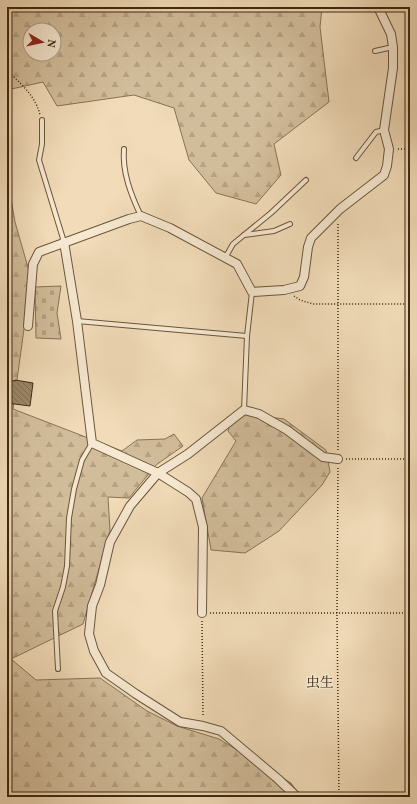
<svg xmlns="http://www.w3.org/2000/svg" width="417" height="804" viewBox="0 0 417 804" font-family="Vollkorn,'Noto Serif JP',serif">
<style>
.forest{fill:url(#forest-firs);stroke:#887356;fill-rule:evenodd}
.cemetery{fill:url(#cemetery-stones);stroke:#887356}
.building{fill:url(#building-back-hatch);stroke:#3d2910}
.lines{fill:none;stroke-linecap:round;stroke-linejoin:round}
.service-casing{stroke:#6a563a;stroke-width:6}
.minor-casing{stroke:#6a563a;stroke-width:10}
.path{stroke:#3d2910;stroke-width:1.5;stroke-dasharray:1 2;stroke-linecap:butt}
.service{stroke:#f6e8d1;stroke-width:4}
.minor{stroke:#f6e8d1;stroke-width:8}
.labels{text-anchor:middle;stroke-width:3;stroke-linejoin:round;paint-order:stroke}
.quarter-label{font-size:14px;fill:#3d2910;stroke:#f6e8d1}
</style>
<defs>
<pattern id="forest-firs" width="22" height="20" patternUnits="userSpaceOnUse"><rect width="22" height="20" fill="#d2bd9b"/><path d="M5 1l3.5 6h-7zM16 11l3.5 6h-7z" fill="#b5a284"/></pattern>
<pattern id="cemetery-stones" width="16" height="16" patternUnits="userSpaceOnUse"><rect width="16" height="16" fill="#d2bd9b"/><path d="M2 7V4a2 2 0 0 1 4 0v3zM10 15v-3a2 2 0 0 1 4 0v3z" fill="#b5a284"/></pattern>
<pattern id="building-back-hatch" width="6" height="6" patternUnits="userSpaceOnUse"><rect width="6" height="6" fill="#9b8667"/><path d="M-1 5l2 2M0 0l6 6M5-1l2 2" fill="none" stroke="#806e53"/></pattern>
</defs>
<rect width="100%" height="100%" fill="#f1dbb8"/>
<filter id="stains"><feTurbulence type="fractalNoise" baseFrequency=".005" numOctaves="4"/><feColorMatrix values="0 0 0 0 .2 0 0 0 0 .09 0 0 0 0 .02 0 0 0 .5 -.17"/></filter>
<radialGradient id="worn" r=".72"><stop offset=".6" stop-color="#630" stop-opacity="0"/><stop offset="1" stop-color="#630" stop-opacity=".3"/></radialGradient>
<!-- forest -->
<g class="forest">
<path d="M7,7H322L320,27L329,102L274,144L281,175L256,204L216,193L189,160L174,108L134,95L57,106L43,82L7,90ZM30,30H54V54H30Z"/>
<polygon points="7,176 15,222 31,278 13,409 122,451 137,440 165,439 174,434 183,446 156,465 129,498 108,497 110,531 83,624 11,659 36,680 100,678 147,711 177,726 219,739 291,783 301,797 7,797"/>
<polygon points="234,412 284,419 326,450 330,472 322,485 279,531 245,553 211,550 202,498 236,441 228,431"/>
</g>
<!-- cemetery -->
<polygon class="cemetery" points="61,286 57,313 61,339 36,338 35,287"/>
<!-- building -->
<polygon class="building" points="7,380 15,381 15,380 33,383 30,406 7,403"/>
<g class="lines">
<defs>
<g id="service">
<polyline points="375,51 393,47"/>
<polyline points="42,120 42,144 39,160 64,242"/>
<path d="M124,149C122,172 131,195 141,216"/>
<polyline points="356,158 376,132 384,130"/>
<polyline points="244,235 274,231 290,224"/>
<polyline points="225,258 233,244 271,213 306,180"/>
<polyline points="77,321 247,336"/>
<polyline points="244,410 247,336 252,292"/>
<polyline points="58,669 55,611 63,587 67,566 69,518 74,489 82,460 92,443"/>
</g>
<g id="minor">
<polyline points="64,242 77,321 92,443 158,473 188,492 196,499 203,527 202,613"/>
<polyline points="28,326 33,264 39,252 129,219 141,216 170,228 237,264 252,292 284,290 300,286 304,277 308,247 311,238 340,209 384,175 387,166 389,149 384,130 393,68 393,47 391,34 378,7"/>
<polyline points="297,797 278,779 221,731 203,726 180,722 136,694 106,673 94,651 89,634 92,606 100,585 110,542 130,506 158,473 188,454 244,410 259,414 287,430 323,457 338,459"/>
</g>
</defs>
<!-- service casing -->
<use href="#service" class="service-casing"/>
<!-- minor casing -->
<use href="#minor" class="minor-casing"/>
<!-- path -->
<g class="path">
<path d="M7,71C21,83 36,97 40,115"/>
<polyline points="398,149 410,149"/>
<polyline points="338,224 338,452"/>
<polyline points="294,296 300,300 313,304 410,304"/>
<polyline points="346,459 410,459"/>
<polyline points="338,468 337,613 339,797"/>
<polyline points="210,613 410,613"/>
<polyline points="202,621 203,717"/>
</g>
<!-- service -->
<use href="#service" class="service"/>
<!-- minor -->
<use href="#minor" class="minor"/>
</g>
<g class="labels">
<!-- quarter labels -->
<g class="quarter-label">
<text x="320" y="687">虫生</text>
</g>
</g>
<!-- margin -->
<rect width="417" height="804" fill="none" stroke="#f1dbb8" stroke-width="24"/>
<rect x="8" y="8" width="401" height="788" fill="none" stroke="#3d2910" stroke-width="2"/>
<rect x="12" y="12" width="393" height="780" fill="none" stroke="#3d2910"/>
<!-- north arrow -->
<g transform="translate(42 42) rotate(99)"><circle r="19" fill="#f6e8d1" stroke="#ac9c84"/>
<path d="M0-3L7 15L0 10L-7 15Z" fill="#8f2418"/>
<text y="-6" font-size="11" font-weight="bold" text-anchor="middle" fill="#3d2910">N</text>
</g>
<rect width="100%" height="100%" filter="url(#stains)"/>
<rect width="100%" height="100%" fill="url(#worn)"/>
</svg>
